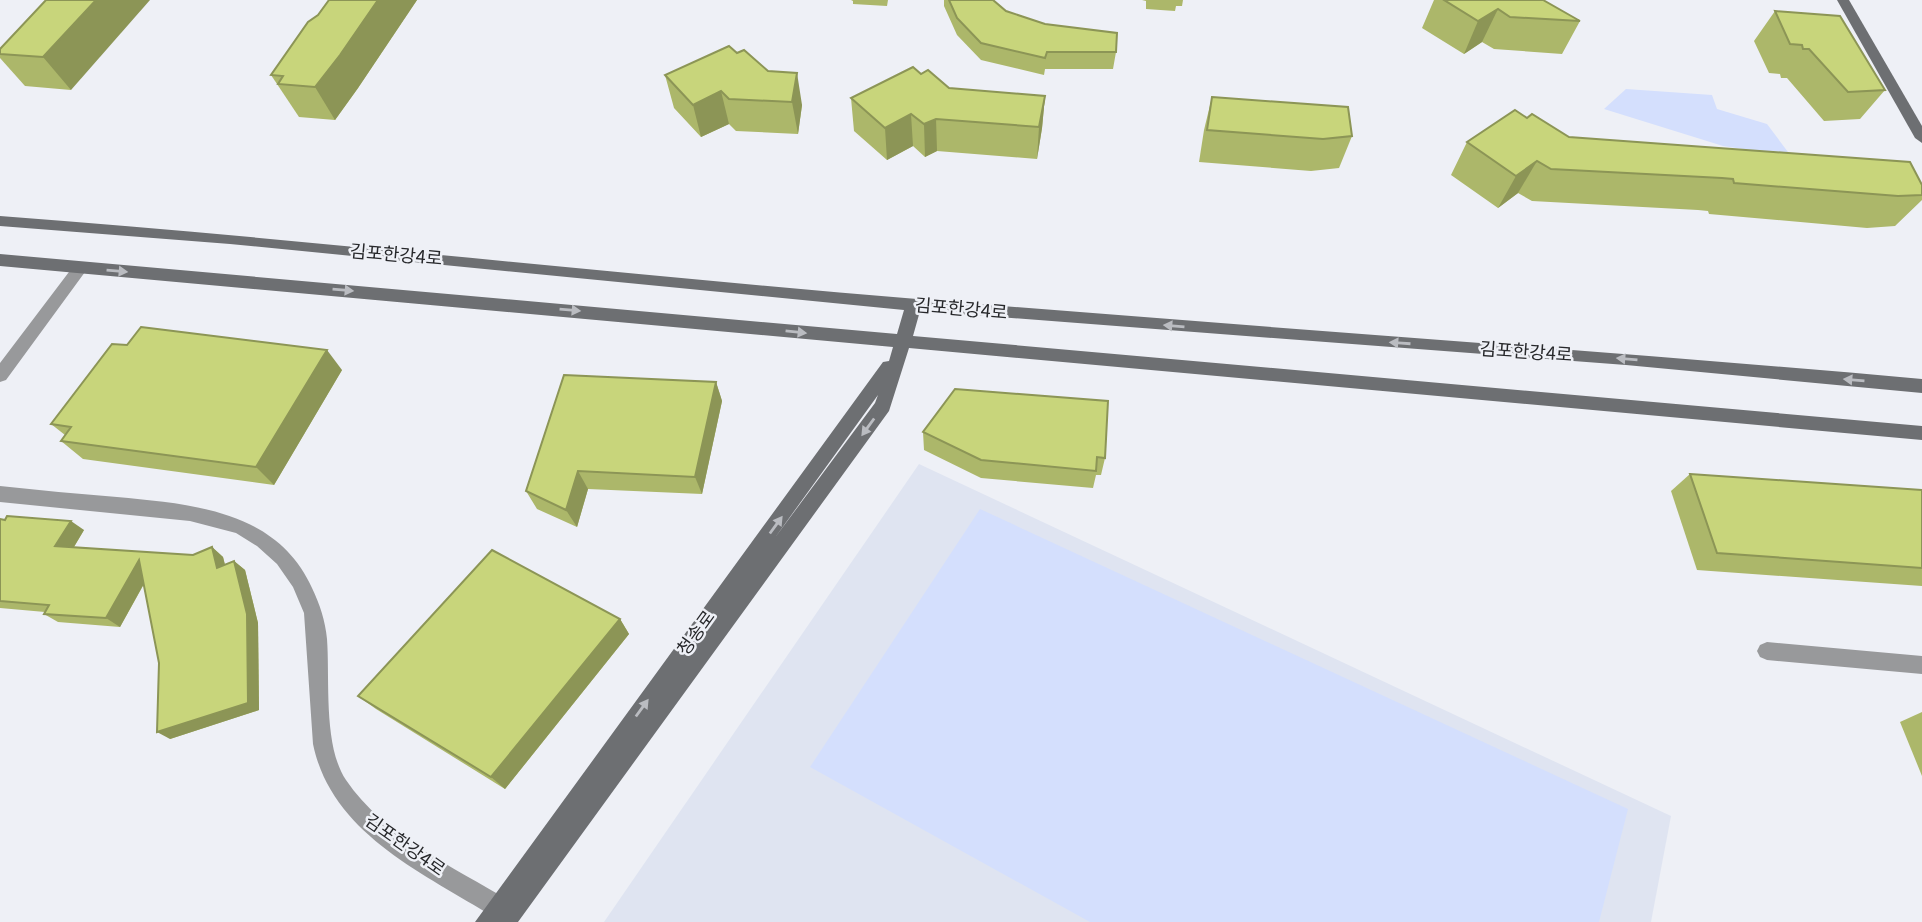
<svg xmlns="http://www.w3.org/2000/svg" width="1922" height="922" viewBox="0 0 1922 922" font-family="Georgia,'Noto Sans KR',serif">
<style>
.built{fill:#dfe4f1}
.green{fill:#d4dffd}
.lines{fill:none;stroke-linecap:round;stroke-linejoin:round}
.street{fill:#98999b;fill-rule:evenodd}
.secondary{fill:#6d6f72;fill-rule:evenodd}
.wall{fill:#acb76a}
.shaded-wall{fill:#8c9556}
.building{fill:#c8d57b;stroke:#8c9556;stroke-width:2}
.oneway{fill:#babcc1}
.labels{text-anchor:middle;stroke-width:5;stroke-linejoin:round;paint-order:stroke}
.street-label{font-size:18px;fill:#27282b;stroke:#eef0f6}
</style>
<rect width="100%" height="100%" fill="#eef0f6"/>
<!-- built -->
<polygon class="built" points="919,464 1671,816 1651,922 604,922"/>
<!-- green -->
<g class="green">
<polygon points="1626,89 1712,95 1717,109 1767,124 1791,156 1723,146 1604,109"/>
<polygon points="980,509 1628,809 1599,922 1090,922 810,767"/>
</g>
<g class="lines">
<!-- street -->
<g class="street">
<polygon points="80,262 88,268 85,272 6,380 0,382 0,363 75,264"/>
<path d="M0,486C39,490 78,494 117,497C191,504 277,510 312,588C320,605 325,620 327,639C330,679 323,746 346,780C385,838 459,869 516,905L519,913L516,921H500C428,875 332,836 313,744L304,613L293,587L277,564L257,546L236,533L190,521L0,502Z"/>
<polygon points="1767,642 1922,656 1922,674 1767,660 1760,657 1757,651 1760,645"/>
</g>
<!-- secondary -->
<g class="secondary">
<polygon points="1837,0 1849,0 1922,126 1922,143 1915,138"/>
<path d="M0,216C306,239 611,274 917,299C1252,327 1587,349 1922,379V393L1626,365L920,311L913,336L1922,426V440L909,348L889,411L518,922H475L883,362L889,361L893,347L0,266V254L897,334L904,310L230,244L0,226ZM878,395L875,403L774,539Z"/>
</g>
</g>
<!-- wall -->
<g class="wall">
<polygon points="46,0 71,90 25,86 0,58 0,49"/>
<polygon points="329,0 417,0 358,88 335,120 299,117 271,75"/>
<polygon points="851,0 888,0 887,6 853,4 853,1"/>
<polygon points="944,0 993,0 1006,11 1116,52 1113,69 1045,69 1044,75 981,60 957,35 944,6"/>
<polygon points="1142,0 1183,0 1182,6 1176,6 1175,11 1146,9 1146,1"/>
<polygon points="1434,0 1543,0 1580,21 1562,54 1494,49 1482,42 1464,54 1422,28"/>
<polygon points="1775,11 1885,90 1860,119 1824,121 1787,78 1781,78 1780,74 1769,73 1754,41"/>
<polygon points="729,46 802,105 798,134 736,131 729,124 701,137 674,108 665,75"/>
<polygon points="921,74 949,88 1045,96 1042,128 1037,159 937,151 925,157 913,146 887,160 854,131 851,98"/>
<polygon points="1212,97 1352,136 1339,168 1311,171 1199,162 1204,130"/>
<polygon points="1527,118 1569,137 1922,185 1922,200 1895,226 1867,228 1709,214 1708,211 1698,210 1532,201 1518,193 1498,208 1451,175 1467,142"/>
<polygon points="127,345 342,370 274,485 83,459 61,441 65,435 51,424"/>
<polygon points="716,382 722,401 702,494 588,489 577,527 537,509 526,491"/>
<polygon points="923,432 1105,458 1101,475 1096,475 1093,488 981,478 924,450"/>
<polygon points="1690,474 1922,490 1922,586 1697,570 1671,491"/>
<polygon points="0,519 84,530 74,547 193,555 212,547 223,557 225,565 234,561 245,570 258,623 259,710 170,739 159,663 144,584 120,627 58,622 44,614 45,612 0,608"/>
<polygon points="620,619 629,634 505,789 376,709 358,696"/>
<polygon points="1922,712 1922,776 1900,722"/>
</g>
<!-- shaded-wall -->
<g class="shaded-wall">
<polygon points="96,0 150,0 71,90 43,57"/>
<polygon points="378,0 417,0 358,88 335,120 315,87"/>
<polygon points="1498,9 1482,42 1464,54 1478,21"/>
<polygon points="797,73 802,105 798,134 792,102"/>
<polygon points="721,91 729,124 701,137 693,105"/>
<polygon points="1045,96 1042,128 1037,159 1039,127"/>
<polygon points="911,114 913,146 887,160 885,128"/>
<polygon points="936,119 937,151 925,157 924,124"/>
<polygon points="1537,161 1518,193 1498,208 1516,176"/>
<polygon points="327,350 342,370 274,485 256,467"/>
<polygon points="716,382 722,401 702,494 695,477"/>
<polygon points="578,471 588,489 577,527 566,510"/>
<polygon points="71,521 84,530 69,555 55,546"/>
<polygon points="212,547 223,557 228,577 217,568"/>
<polygon points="139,560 152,569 120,627 106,618"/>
<polygon points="234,561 245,570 258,623 259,710 170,739 157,732"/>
<polygon points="620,619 629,634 505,789 491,777"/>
</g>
<!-- building -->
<g class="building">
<polygon points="46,0 96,0 43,57 0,54 0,49"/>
<polygon points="329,0 378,0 340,55 315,87 278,84 283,76 271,75 308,22 318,15"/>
<polygon points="949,0 993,0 1006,11 1045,24 1117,33 1116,52 1047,52 1045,58 981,43 957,18"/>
<polygon points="1444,0 1543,0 1580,21 1510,17 1498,9 1478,21"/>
<polygon points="1775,11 1840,16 1885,90 1848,92 1809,49 1803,49 1802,45 1790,44"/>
<polygon points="729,46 737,53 744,50 768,71 797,73 792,102 729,99 721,91 693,105 665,75"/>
<polygon points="913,67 921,74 928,70 949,88 1045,96 1039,127 936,119 924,124 911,114 885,128 851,98"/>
<polygon points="1212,97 1348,107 1352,136 1323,139 1207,130"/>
<polygon points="1515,110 1527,118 1532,114 1569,137 1910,162 1922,185 1922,195 1898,196 1734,183 1733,179 1722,178 1551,169 1537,161 1516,176 1467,142"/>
<polygon points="141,327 327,350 256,467 61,441 71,427 51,424 112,344 127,345"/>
<polygon points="564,375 716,382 695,477 578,471 566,510 526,491"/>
<polygon points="955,389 1108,401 1105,458 1097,457 1096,471 981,460 923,432"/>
<polygon points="1690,474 1922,490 1922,568 1717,553"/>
<polygon points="7,516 71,521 55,546 193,555 212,547 217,568 234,561 247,614 248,703 157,732 159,663 139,560 106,618 44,614 49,605 0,601 0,519 5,520"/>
<polygon points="492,550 620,619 491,777 358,696"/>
</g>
<!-- one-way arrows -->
<defs><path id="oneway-solid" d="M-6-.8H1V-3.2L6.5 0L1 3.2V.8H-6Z" transform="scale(1.75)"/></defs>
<g class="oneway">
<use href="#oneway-solid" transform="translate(117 271) rotate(5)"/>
<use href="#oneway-solid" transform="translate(343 290) rotate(5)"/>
<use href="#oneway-solid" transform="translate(570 310) rotate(5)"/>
<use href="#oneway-solid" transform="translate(1174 326) rotate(-175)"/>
<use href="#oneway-solid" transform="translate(796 332) rotate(6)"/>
<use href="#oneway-solid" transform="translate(1400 343) rotate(-176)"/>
<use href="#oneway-solid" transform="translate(1627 359) rotate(-175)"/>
<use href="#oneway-solid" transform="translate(1854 380) rotate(-175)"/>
<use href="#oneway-solid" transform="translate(868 427) rotate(126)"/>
<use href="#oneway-solid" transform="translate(776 525) rotate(-54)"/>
<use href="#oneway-solid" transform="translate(642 708) rotate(-54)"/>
</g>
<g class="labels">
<!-- street labels -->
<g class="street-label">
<text transform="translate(396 255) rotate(5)" y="6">김포한강4로</text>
<text transform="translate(961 309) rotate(5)" y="6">김포한강4로</text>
<text transform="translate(1526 352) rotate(4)" y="6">김포한강4로</text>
<text transform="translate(696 633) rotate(-54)" y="6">청송로</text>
<text transform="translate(405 845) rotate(35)" y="6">김포한강4로</text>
</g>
</g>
</svg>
